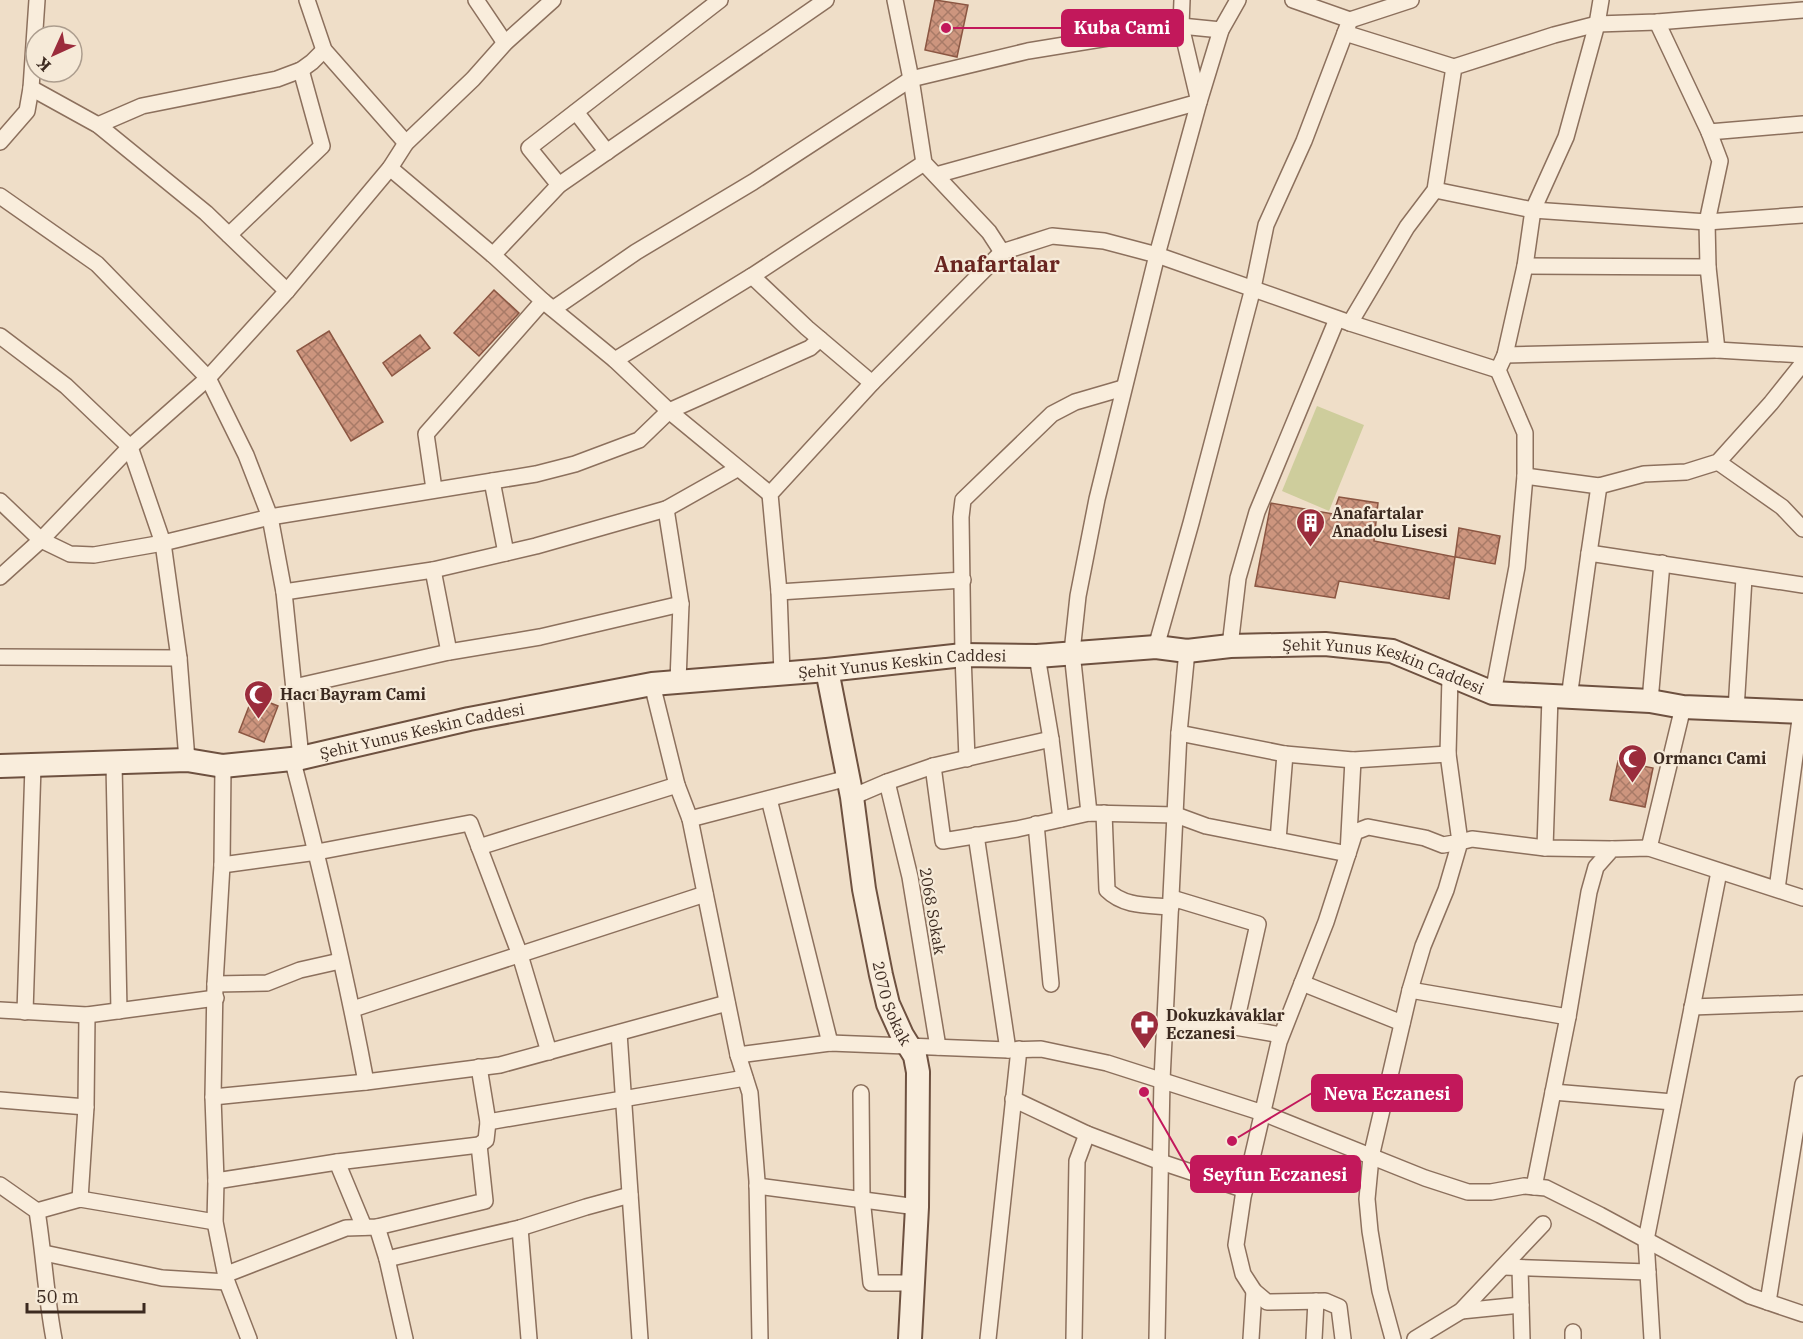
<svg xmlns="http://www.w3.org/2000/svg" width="1803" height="1339" viewBox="0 0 1803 1339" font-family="'IBM Plex Serif',serif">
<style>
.green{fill:#cecd9c}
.building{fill:url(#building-cross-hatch);stroke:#8b5642;stroke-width:1.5}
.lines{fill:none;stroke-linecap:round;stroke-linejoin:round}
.street-casing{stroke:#8c705d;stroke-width:18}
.secondary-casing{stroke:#6e5140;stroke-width:26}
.street{stroke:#f9eddc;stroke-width:15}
.secondary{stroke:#f9eddc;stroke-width:22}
.labels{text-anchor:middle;stroke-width:4.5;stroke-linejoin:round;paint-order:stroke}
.poi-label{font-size:16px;font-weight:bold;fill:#3c2a20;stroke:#f6ead8;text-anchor:start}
.street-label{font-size:16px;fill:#3c2a20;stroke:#f6ead8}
.district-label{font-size:22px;font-weight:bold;fill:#692520;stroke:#f6ead8}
.leader{fill:none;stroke:#c2185b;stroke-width:2}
.callout-dot{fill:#c2185b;stroke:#f6ead8;stroke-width:2}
.callout{fill:#c2185b;stroke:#c2185b;stroke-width:2}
.callout-label{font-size:18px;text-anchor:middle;font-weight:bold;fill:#fff}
</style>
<defs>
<pattern id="building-cross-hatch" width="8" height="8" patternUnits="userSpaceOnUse" patternTransform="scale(1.5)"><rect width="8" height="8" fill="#cd957e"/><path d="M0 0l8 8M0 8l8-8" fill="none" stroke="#a87a67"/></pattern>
</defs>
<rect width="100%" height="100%" fill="#efdec8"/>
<!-- green -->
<polygon class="green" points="1317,406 1364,425 1329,511 1282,491"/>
<!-- building -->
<g class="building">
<polygon points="935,0 968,5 957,57 925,50"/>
<polygon points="494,290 519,313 479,356 454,333"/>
<polygon points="329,331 383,422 351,441 297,351"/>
<polygon points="420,335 430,348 392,376 383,363"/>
<polygon points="1339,497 1378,503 1374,541 1455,557 1449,599 1339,581 1335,598 1255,586 1271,503 1333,514"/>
<polygon points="1459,528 1500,536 1495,564 1455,557"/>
<polygon points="253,696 278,706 264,742 239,732"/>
<polygon points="1618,761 1653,768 1645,807 1610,800"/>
</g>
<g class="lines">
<defs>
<g id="street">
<polyline points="307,0 324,50 406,143"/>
<polyline points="476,0 505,43"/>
<polyline points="895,0 911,79 924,163 989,232 1002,252"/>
<polyline points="1293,0 1350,20"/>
<polyline points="1345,33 1454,67"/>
<polyline points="31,88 98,125 206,213 287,291"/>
<polyline points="576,112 607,152"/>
<polyline points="98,125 142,106 277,79 301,70 312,62 324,50"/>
<polyline points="1709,132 1803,124"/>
<polyline points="0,142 27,111 31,88 37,0"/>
<polyline points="390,168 493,255 543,301 615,360 669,411 770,494"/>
<polyline points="936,175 1199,102 1181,26 1182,0"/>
<polyline points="559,185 529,148 720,0"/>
<polyline points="1435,190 1533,210 1707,222 1803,215"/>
<polyline points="0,196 97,264 208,378 246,455 270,517 284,592 301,758"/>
<polyline points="229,235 322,146 301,70"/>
<polyline points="493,255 559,185 826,0"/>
<polyline points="1525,266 1708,267"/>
<polyline points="752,276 807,328 872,383"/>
<polyline points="553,309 636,252 753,182 911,79 1028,51 1181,26 1221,30"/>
<polyline points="1350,323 1407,227 1435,190 1454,67 1554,35 1597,24 1657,22 1803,10"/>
<polyline points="0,336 66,386 130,447 163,543 179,658 187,760"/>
<polyline points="1717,350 1803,355"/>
<polyline points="1505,355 1717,350 1708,267 1707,222 1720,161 1709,132 1657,22"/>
<polyline points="615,360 752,276 924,163"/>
<polyline points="1718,462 1782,507 1803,529"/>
<polyline points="1525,476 1599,486 1644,474 1686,472 1718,462 1771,403 1803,363"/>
<polyline points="492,481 506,553"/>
<polyline points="434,489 426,434 543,301"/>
<polyline points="0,501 41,540 70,554 94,555 163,543 270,517 536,474 575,464 639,440 669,411 810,348 820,339"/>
<polyline points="666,509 681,604 678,681"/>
<polyline points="1589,553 1599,486"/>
<polyline points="433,570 449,652"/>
<polyline points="0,577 41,540 130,447 208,378 287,291 390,168 406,143 473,79 505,43 553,0"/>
<polyline points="284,592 433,570 536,546 666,509 737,469"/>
<polyline points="779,592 963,580"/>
<polyline points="1230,646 1238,578 1257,512 1337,319"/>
<polyline points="1156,647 1191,523 1253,288 1266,225 1304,141 1350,20 1411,0"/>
<polyline points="1037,656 1051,739 1061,819"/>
<polyline points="0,657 179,658"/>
<polyline points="782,674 779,592 770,494 872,383 1002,252 1052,236 1104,241 1157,255 1350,323 1498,370"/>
<polyline points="652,684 677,785 690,819 738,1055 750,1093 757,1181 760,1339"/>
<polyline points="294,687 449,652 540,637 681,604"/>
<polyline points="1493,693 1517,567 1525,476 1525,433 1498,370 1505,355 1525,266 1533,210 1566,137 1597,24 1601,0"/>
<polyline points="1569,698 1589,553 1803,585"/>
<polyline points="1650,701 1662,563"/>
<polyline points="1736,710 1744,578"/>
<polyline points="1179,733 1285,754 1353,760 1448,754"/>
<path d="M292,758C320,865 346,974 366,1082"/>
<polyline points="967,759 963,655 961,517 963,500 1052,414 1075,402 1123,388"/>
<polyline points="114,764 119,1011"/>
<polyline points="223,766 222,865 215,984 213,1097 216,1181 215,1222 227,1282 249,1339"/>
<polyline points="933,766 943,841 1017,829 1089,813 1176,815 1206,826 1348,854 1353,760"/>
<polyline points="887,782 910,877 938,1047"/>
<polyline points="852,797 887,782 933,766 1051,739"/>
<polyline points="769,799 830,1043"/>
<polyline points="1089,813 1072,652 1078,596 1097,499 1157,255 1199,102 1221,30 1238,0"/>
<path d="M1104,813L1107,890C1124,907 1148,905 1171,907"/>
<polyline points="690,819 848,778"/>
<polyline points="1036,824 1051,984"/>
<polyline points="976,835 1008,1050"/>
<polyline points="1278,840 1285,754"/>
<polyline points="479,847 677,785"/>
<polyline points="1545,848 1550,697"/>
<polyline points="1649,848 1683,707"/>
<polyline points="222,865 317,852 470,823 520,955 549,1052"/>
<polyline points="1777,889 1801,712"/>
<polyline points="1172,898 1258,924 1235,1027"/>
<polyline points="1302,983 1402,1023"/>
<polyline points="215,984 267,983 300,970 340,961"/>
<polyline points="1410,990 1568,1017"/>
<polyline points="1692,1007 1803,1003"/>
<polyline points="353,1009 705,894"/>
<polyline points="0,1010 87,1015 216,998"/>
<polyline points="25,1012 33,766"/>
<polyline points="1165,1023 1235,1027 1281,1035"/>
<polyline points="619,1033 640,1339"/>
<polyline points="738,1055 830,1043 1008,1050 1041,1049 1107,1063 1263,1113 1425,1178 1468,1192 1491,1192 1524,1186 1546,1188 1600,1215 1750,1296 1803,1314"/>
<polyline points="1553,1092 1673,1102"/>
<polyline points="861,1093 862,1198 871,1283 913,1283"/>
<polyline points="213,1097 366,1082 500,1065 727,1003"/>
<polyline points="1013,1099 1087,1134 1161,1162 1245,1190"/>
<polyline points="0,1100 86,1107"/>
<polyline points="488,1122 745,1078"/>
<polyline points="337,1162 364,1227"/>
<polyline points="216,1181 337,1162 479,1145 486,1140 488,1122 479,1067"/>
<path d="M0,1185L37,1211C44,1254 46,1297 54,1339"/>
<polyline points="757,1186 917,1207"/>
<polyline points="1534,1187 1568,1017 1589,892 1596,867 1612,849 1649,848 1803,898"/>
<polyline points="80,1199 86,1107 87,1015"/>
<polyline points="37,1211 80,1199 215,1222"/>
<polyline points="377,1227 387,1259 405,1339"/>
<polyline points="520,1228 529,1339"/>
<polyline points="44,1253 162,1278 227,1282"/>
<polyline points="387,1259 520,1228 586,1207 630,1195"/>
<polyline points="1503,1267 1648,1272"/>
<polyline points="1520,1268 1522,1339"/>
<polyline points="227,1274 346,1228 377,1227 485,1201 479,1145"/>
<polyline points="1768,1302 1803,1084"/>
<polyline points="1461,1311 1521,1305"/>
<polyline points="1573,1332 1573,1339"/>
<polyline points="988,1339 1019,1049"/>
<polyline points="1074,1339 1077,1161 1087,1134"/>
<polyline points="1157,1339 1162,1080 1179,733 1187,651"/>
<polyline points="1251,1339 1254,1291"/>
<polyline points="1314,1339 1316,1301"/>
<polyline points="1343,1339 1339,1307 1325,1301 1267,1302 1254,1291 1243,1274 1236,1245 1243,1197 1279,1042 1326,922 1355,832 1368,827 1425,838 1443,845 1460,842 1448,754 1450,677"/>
<polyline points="1393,1339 1380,1291 1370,1231 1367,1199 1371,1157 1410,990 1423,946 1446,890 1460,842 1472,839 1545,848 1612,849"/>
<polyline points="1415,1339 1461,1311 1543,1224"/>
<polyline points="1652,1339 1646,1240 1719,872"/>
</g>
<g id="secondary">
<path id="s1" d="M827,670L852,797L864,889L881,975L888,1004L902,1035L915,1056L918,1072L917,1207L910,1339"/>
<path id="s2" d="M0,766L187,760L223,766L301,758L469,719L652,684L827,670L963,655L1037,656L1156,647L1187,651L1230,646L1325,644L1392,651L1493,693L1650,701L1683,707L1803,712"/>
</g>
</defs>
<!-- street casing -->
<use href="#street" class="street-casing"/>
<!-- secondary casing -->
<use href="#secondary" class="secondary-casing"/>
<!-- street -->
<use href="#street" class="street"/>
<!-- secondary -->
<use href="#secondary" class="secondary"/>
</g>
<!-- icons -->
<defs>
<symbol id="building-pin" viewBox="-11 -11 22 30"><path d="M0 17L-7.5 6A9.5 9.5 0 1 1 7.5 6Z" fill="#9b2c3c" stroke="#f6ead8"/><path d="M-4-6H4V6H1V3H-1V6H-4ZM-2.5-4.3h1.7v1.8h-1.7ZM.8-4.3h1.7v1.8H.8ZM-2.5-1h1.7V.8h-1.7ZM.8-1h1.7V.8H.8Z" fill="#fff"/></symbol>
<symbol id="mosque-pin" viewBox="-11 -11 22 30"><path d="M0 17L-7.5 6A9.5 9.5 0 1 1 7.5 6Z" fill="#9b2c3c" stroke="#f6ead8"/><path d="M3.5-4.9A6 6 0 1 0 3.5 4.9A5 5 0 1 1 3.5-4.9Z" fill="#fff"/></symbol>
<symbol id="pharmacy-pin" viewBox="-11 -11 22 30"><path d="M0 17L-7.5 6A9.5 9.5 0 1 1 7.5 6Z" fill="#9b2c3c" stroke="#f6ead8"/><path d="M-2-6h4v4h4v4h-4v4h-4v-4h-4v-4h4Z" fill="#fff"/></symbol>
</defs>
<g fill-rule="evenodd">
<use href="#building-pin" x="1294" y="506" width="33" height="45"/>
<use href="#mosque-pin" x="242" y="678" width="33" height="45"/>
<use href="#mosque-pin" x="1616" y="742" width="33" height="45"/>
<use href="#pharmacy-pin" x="1128" y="1008" width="33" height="45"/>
</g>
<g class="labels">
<!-- poi labels -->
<g class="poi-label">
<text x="1332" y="519">Anafartalar<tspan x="1332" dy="18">Anadolu Lisesi</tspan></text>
<text x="280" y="700">Hacı Bayram Cami</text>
<text x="1653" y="764">Ormancı Cami</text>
<text x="1166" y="1021">Dokuzkavaklar<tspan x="1166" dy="18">Eczanesi</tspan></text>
</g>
<!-- street labels -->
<g class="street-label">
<text dy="6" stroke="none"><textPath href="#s2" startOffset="912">Şehit Yunus Keskin Caddesi</textPath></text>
<text dy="6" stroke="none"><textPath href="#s2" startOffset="1398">Şehit Yunus Keskin Caddesi</textPath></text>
<text dy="6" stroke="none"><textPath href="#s2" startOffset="426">Şehit Yunus Keskin Caddesi</textPath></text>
<text transform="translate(933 911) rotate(80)" y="6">2068 Sokak</text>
<text dy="6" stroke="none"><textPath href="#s1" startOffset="340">2070 Sokak</textPath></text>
</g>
<!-- district labels -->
<g class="district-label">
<text x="997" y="272">Anafartalar</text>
</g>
</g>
<!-- callouts -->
<path class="leader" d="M946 28L1062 28M1232 1141L1312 1093M1144 1092L1191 1174"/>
<g class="callout-dot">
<circle cx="946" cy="28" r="6"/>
<circle cx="1232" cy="1141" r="6"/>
<circle cx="1144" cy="1092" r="6"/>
</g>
<g class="callout">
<rect x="1062" y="10" width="121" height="36" rx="6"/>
<rect x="1312" y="1075" width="150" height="36" rx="6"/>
<rect x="1191" y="1156" width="169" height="36" rx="6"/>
</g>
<g class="callout-label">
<text x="1122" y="34">Kuba Cami</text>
<text x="1387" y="1100">Neva Eczanesi</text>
<text x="1275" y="1181">Seyfun Eczanesi</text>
</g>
<!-- north arrow -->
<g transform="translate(54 54) rotate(225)"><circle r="28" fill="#f6ead8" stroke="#ac9d8e" stroke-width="1.5"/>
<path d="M0-4.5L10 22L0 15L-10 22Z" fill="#9b2c3c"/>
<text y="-9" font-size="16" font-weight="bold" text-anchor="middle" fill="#3c2a20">K</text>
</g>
<!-- scale -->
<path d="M27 1303v9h117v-9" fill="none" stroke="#3c2a20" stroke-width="3"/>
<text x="36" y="1303" font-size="18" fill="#3c2a20" stroke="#f6ead8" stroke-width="4.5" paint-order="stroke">50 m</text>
</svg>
